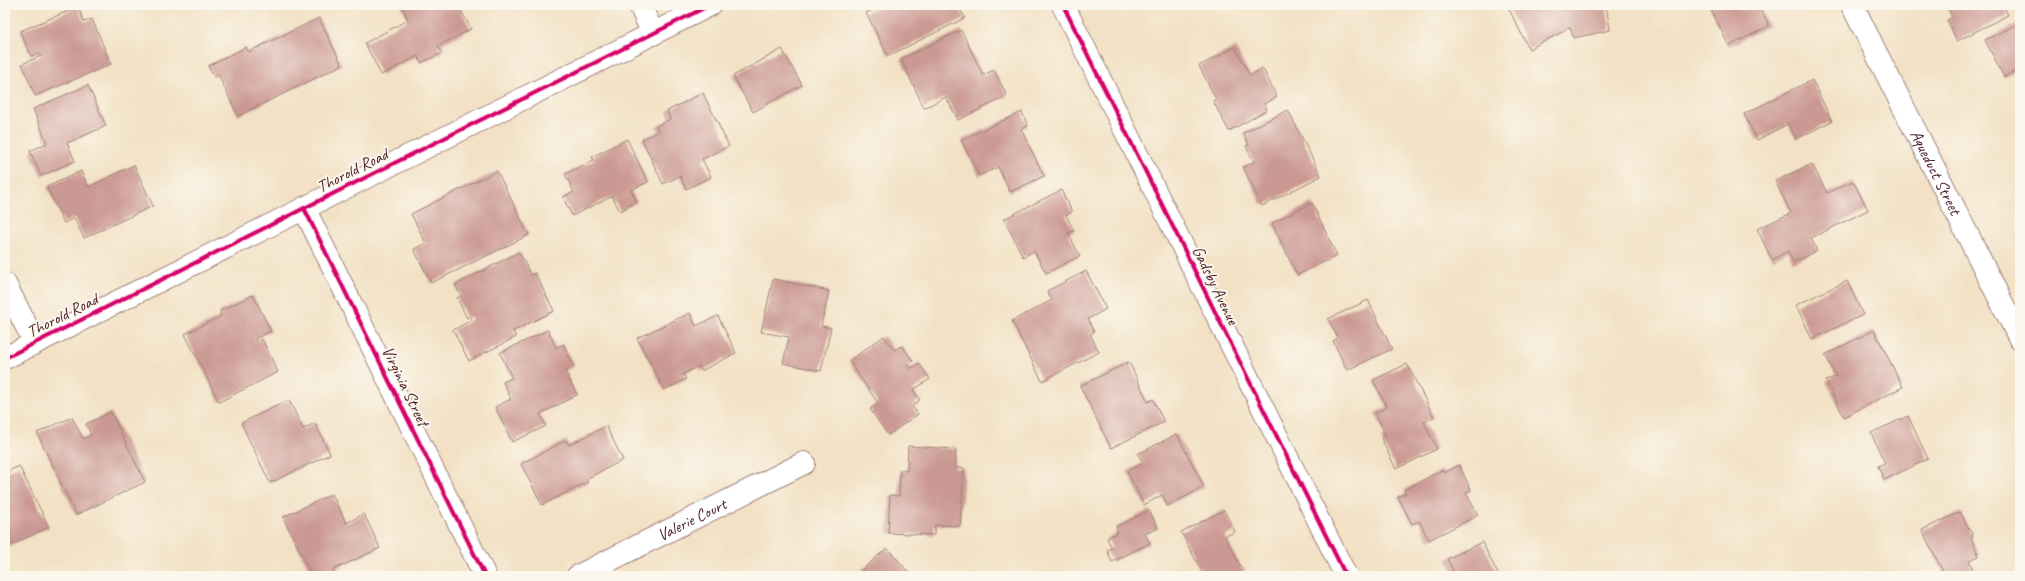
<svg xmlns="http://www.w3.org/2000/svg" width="2025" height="581" viewBox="0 0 2025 581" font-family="Caveat,sans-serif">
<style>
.building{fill:#cb9993}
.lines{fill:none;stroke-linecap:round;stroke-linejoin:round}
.minor-casing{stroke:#9e8078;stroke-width:24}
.minor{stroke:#fff;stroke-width:22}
.cycleway-casing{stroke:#fbf7ec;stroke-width:6}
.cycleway{stroke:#d6006c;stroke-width:4}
.labels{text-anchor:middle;stroke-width:4;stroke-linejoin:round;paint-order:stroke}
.street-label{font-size:17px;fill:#4a1f2b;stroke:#fbf7ec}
</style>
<rect width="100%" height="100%" fill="#fbf7ec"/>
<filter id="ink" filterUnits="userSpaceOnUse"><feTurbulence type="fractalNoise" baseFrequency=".025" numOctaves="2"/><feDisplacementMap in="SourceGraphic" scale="8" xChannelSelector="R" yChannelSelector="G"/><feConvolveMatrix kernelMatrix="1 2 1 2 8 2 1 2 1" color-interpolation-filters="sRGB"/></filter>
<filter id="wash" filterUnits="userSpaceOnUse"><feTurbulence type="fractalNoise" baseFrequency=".012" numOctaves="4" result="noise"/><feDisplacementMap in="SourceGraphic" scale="16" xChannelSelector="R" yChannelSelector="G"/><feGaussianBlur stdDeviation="0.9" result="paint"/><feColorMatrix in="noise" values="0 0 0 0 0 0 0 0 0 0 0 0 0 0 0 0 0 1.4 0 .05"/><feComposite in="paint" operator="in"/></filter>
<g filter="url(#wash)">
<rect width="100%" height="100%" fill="#f2e1c4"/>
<g id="blocks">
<!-- building -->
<g class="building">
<polygon points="401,5 458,5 471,29 438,46 442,53 421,63 418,56 381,75 365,43 408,20"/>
<polygon points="882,5 893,5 894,7 899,5 958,5 965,18 888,56 866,13"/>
<polygon points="1507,5 1606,5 1610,30 1574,38 1569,26 1562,32 1529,49"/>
<polygon points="1759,5 1769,26 1729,46 1709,6"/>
<polygon points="1946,5 2003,5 2008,15 1957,41 1947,20 1952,17"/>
<polygon points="78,7 84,22 92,19 111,64 35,96 22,64 41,56 39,53 31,56 20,31"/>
<polygon points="319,18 342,65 238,116 218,74 214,77 208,66 246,47 248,52"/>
<polygon points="2020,23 2020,68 2004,77 1985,40"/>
<polygon points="961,30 983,75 994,70 1007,96 958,120 946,97 924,108 901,59"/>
<polygon points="1235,47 1250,75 1263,69 1277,97 1264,104 1267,110 1229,131 1213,101 1216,99 1199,66"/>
<polygon points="782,49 802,85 753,112 733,76"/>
<polygon points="1812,80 1832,121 1796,139 1788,124 1757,140 1744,114"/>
<polygon points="88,85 106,126 67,143 75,161 41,176 30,151 47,143 33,109"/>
<polygon points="703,93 729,146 702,159 711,177 686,189 680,176 663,184 642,139 659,131 656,126 670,119 667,111"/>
<polygon points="1288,110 1321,176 1262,206 1243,167 1254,162 1246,146 1249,145 1243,133"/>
<polygon points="1022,112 1028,126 1021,129 1044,176 1010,192 998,167 979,176 961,140"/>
<polygon points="627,139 648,182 631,190 637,202 620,211 612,196 572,216 563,197 574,192 565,174 594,160 592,157"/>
<polygon points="1812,164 1827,193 1853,181 1868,210 1811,238 1817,251 1793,262 1788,251 1772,260 1757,229 1791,213 1775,181"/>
<polygon points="134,165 153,206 84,238 74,218 64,223 47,187 81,171 88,187"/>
<polygon points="497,171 529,235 431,283 414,249 426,243 411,214"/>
<polygon points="1061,190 1072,212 1066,215 1074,231 1068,233 1080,256 1046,273 1034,251 1023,257 1004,219"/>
<polygon points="1312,203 1337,256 1297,275 1272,223"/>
<polygon points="519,252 531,275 535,273 554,311 513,331 516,337 469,361 453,330 472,320 470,316 467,318 457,298 461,296 455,285"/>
<polygon points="1086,271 1106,309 1088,319 1094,332 1090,334 1099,352 1042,381 1012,321 1052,300 1047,291"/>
<polygon points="773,279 829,291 821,326 831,328 821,371 783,363 789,337 761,332"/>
<polygon points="1847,281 1863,315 1812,339 1796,305"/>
<polygon points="253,295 271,331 255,339 256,342 262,339 278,372 219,402 185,334 221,316 220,311"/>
<polygon points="1368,300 1392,349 1347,370 1333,341 1338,338 1328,319"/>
<polygon points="690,313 696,326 718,316 736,353 701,371 699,366 683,374 686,379 664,390 637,338"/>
<polygon points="548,330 556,348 563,344 574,366 565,371 577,395 540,414 546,426 512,442 495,407 511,399 503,382 512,378 500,353"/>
<polygon points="1874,330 1903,387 1844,417 1826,381 1836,376 1825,355"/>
<polygon points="884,336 894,350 902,346 913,361 907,365 910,369 919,363 930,379 913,390 920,400 912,406 918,414 888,435 870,409 878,403 849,361"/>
<polygon points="1129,362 1148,402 1153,399 1164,422 1111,448 1080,386"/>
<polygon points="1407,364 1434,417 1424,422 1437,449 1396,469 1381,438 1386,436 1375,413 1387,407 1373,380"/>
<polygon points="289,400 303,429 315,423 330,454 270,483 241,423"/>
<polygon points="111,412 145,482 76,515 37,433 72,417 83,439 91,435 86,424"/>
<polygon points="1908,416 1928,459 1884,480 1878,466 1885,463 1871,433"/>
<polygon points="606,426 623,460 586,479 588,482 542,505 521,464 566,440 569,445"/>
<polygon points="1177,434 1204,487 1167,506 1162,495 1144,505 1127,471 1143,463 1138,454"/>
<polygon points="908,446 956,449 955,468 964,468 960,526 935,525 934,535 888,533 890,495 899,496 900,470 907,471"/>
<polygon points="1459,465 1471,490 1466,493 1478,515 1429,540 1419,521 1412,524 1398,497 1406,493 1404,490 1442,470 1444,473"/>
<polygon points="19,466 49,527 5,548 5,473"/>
<polygon points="332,494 346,523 364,514 380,548 333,570 335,576 312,576 283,517"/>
<polygon points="1149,510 1158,528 1145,534 1150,543 1112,562 1107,550 1112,548 1107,538 1118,532 1116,527"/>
<polygon points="1224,510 1235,532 1225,536 1244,573 1238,576 1204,576 1181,532"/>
<polygon points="1960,512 1973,536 1971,538 1979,556 1969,560 1975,574 1971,576 1945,576 1922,530"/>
<polygon points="1482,542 1499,576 1451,576 1451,574 1454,572 1447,559"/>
<polygon points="887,548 912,576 855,576"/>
</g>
</g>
</g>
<g filter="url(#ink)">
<use href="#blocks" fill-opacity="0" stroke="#9e8078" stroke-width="1"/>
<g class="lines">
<defs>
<g id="minor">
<polyline points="640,5 653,34"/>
<polyline points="1063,5 1346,576"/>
<path id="s1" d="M1852,5L2020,339"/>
<polyline points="304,208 485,576"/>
<polyline points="5,284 35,343"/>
<polyline points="5,358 710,5"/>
<path id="s2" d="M578,576L804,463"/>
</g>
</defs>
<!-- minor casing -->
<use href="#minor" class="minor-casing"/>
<!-- minor -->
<use href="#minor" class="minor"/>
<defs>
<g id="cycleway">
<polyline points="1063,5 1346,576"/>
<polyline points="304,208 485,576"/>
<polyline points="5,358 710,5"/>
</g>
</defs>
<!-- cycleway casing -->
<use href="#cycleway" class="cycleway-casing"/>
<!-- cycleway -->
<use href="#cycleway" class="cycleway"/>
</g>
</g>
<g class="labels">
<!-- street labels -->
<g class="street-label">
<text transform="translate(352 170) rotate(-27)" y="6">Thorold Road</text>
<text dy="6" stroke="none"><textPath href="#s1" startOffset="187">Aqueduct Street</textPath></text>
<text transform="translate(1216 285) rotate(64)" y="6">Gadsby Avenue</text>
<text transform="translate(62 315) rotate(-27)" y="6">Thorold Road</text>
<text transform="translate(406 386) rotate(64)" y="6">Virginia Street</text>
<text dy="6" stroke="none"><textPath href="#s2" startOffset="127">Valerie Court</textPath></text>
</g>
</g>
<!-- margin -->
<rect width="2025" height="581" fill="none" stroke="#fbf7ec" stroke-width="20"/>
</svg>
